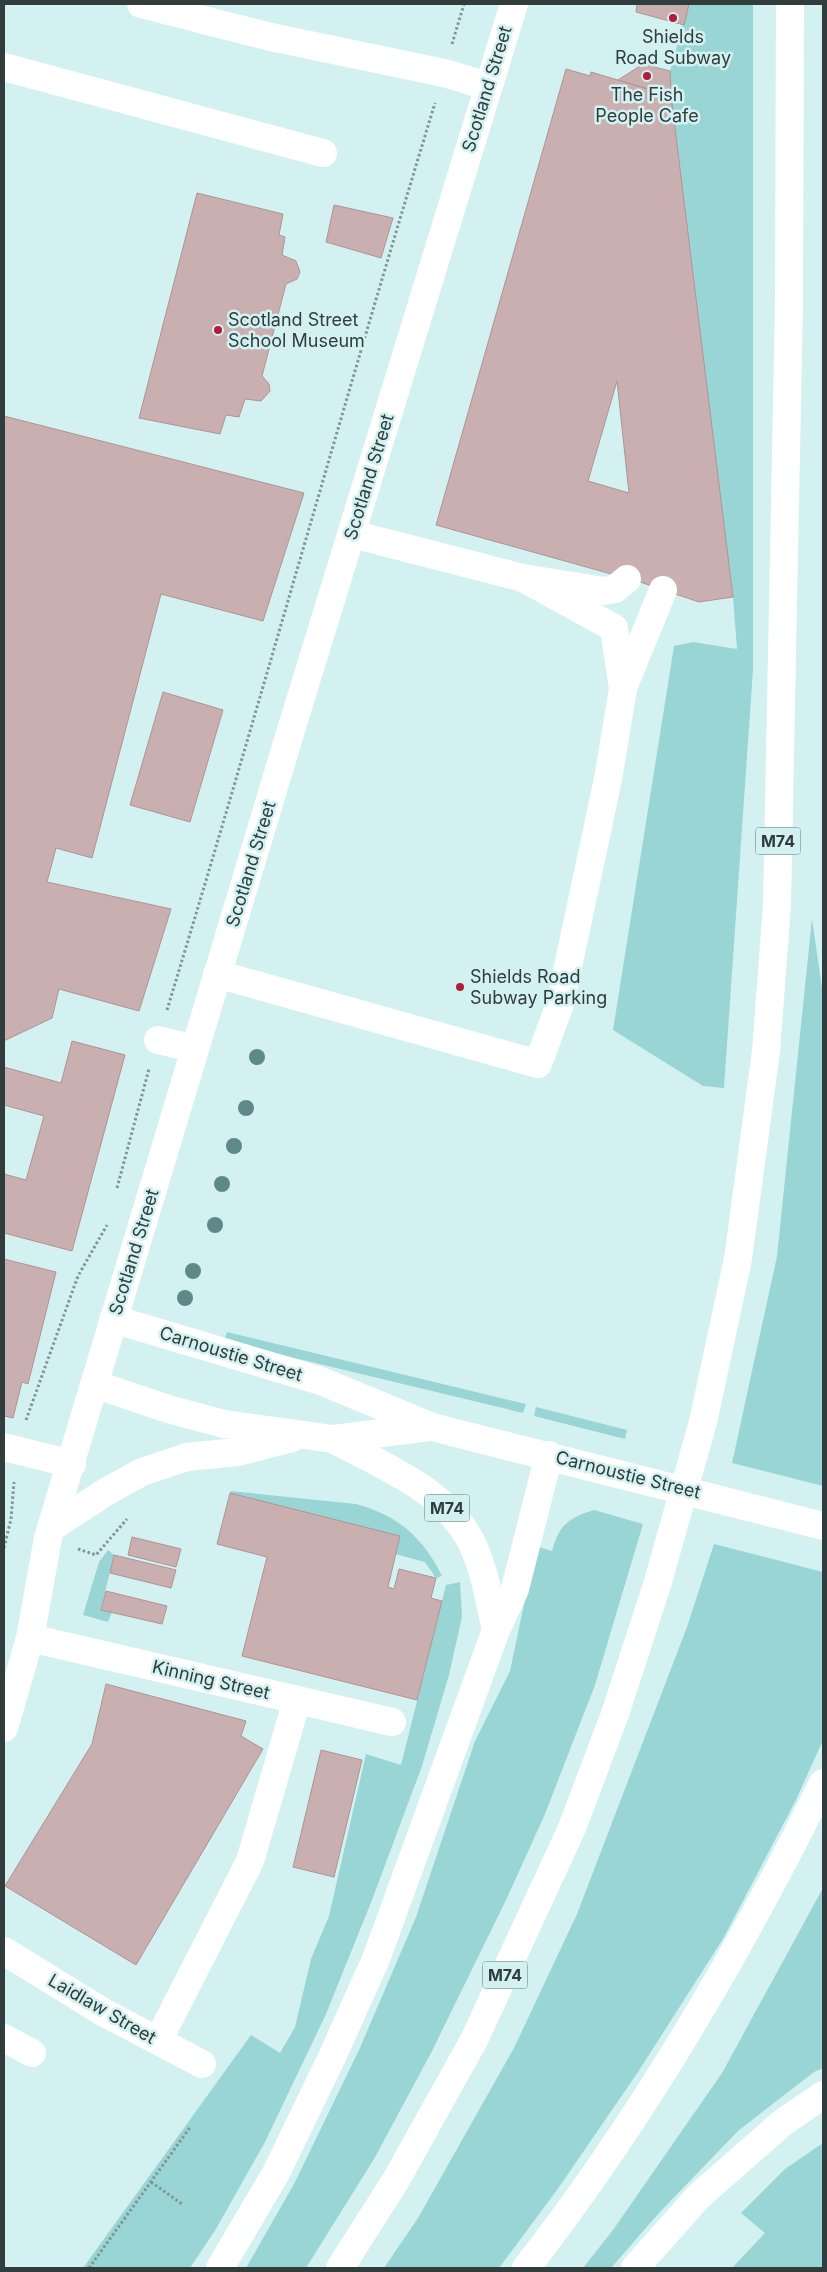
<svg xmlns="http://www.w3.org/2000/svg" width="827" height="2272" viewBox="0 0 827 2272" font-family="Inter,sans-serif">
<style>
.green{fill:#9ad5d5}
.building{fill:#c9afaf;stroke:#ae9494;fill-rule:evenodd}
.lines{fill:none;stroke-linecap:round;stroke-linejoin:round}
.path{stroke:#819595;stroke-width:3;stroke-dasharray:2.5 2.5;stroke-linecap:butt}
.minor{stroke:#fff;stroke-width:28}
.highway{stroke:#fff;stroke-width:28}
.tree{fill:#5f8888}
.poi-dot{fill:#b01c39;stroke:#d4f1f1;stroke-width:2}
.labels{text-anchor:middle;stroke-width:5;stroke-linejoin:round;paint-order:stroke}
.shield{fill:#d4f1f1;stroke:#627272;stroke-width:1}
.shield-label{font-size:16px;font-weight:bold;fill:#313c3c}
.poi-label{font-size:18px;fill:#313c3c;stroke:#d4f1f1}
.street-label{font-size:18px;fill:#313c3c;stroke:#d4f1f1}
</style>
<rect width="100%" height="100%" fill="#d4f1f1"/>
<!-- green -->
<g class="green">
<polygon points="689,4 753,4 753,670 724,1088 703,1086 613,1030 674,646 693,642 737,649 733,597 671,96 670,71"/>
<polygon points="812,919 823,995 823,1486 732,1463 777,1256"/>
<polygon points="227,1332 526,1404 523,1413 224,1341"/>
<polygon points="536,1407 627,1430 625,1439 534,1416"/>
<path d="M231,1491L356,1504C397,1515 423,1537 442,1576L436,1578L425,1562L395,1554L400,1536L230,1493Z"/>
<path d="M594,1510L643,1524L595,1685L545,1814L507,1898L431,2053L374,2159L306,2268H246L294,2184L359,2050L416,1917L475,1741L510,1671L523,1609L539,1547L552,1551C559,1525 568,1518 594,1510Z"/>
<polygon points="714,1544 823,1572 823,1740 796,1800 723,1939 638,2072 557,2190 499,2268 384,2268 418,2218 514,2048 577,1914 687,1627"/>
<polygon points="108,1550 114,1555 101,1609 112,1612 108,1622 83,1615 99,1562"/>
<polygon points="460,1582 462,1617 449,1675 422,1766 372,1900 326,2014 265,2142 216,2229 190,2268 83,2268 251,2035 280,2053 295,2027 311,1959 329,1916 366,1754 401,1765 446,1585"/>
<polygon points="823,1888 823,2068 814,2072 738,2131 659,2213 611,2268 583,2268 613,2230 722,2073"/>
<polygon points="823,2143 823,2268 732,2268 765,2233 741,2213 785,2169"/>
</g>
<!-- building -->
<g class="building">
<polygon points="637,4 689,4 684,25 636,12"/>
<polygon points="643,64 670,71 671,96 618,80"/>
<path d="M566,69L590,76L591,72L671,96L733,597L699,602L640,582L436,525ZM617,381L629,493L588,481Z"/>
<polygon points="197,193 283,214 279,235 285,237 282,255 296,261 300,272 297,279 286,284 262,376 269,384 270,391 261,401 245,399 239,417 226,415 220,434 139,418"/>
<polygon points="334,205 393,218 381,258 326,242"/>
<polygon points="4,416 304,493 263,621 161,594 92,858 56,848 47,882 171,909 139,1011 59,989 52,1018 6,1040 4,1040"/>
<polygon points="163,692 223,710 190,822 130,805"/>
<polygon points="72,1041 125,1055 72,1251 4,1233 4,1174 26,1180 44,1116 4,1105 4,1067 61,1083"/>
<polygon points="4,1259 56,1272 28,1384 22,1382 13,1418 4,1416"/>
<polygon points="230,1493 400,1536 388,1587 394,1589 399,1569 436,1578 431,1598 442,1601 417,1700 242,1656 267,1557 217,1544"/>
<polygon points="132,1537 181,1549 176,1567 128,1555"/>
<polygon points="114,1555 176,1570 171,1588 110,1573"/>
<polygon points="106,1591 167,1606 162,1624 101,1610"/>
<polygon points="106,1684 246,1721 241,1736 263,1749 136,1965 5,1886 92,1744"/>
<polygon points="321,1750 362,1760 334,1877 293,1867"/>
</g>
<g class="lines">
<!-- path -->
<g class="path">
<polyline points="452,44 464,4"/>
<path d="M167,1010C259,708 343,404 435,103"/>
<polyline points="117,1188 149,1069"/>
<polyline points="26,1420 78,1276 107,1225"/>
<polyline points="4,1548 11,1519 14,1482"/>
<polyline points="78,1549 96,1555 127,1519"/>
<polyline points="151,2182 182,2204"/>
<polyline points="89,2268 191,2126"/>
</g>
<!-- minor -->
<g class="minor">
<polyline points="141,4 271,37 444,73 488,86"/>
<polyline points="4,67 323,153"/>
<polyline points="352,534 523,578 604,591 615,589 627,579"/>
<polyline points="623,688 663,590"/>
<polyline points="217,974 538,1064 560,1004 608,779 623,689 614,628 523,578"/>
<polyline points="158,1040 195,1049"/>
<polyline points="113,1319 321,1381 432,1427 823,1526"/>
<polyline points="94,1384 168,1409 224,1424 333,1439 430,1427"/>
<polyline points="4,1447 72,1464"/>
<polyline points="51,1528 104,1493 142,1472 187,1457 238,1452 292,1438"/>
<polyline points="30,1638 392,1722"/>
<polyline points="4,1728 30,1638 48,1538 291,730 514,4"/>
<polyline points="4,1951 103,2012 202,2064"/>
<polyline points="4,2038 32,2053"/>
<polyline points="158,2041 250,1861 297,1700"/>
</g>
<!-- highway -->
<g class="highway">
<path d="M333,1439C380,1465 440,1487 468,1536C484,1564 489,1599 496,1630"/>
<polyline points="220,2268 276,2173 332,2057 376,1959 496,1630 515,1589 549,1455"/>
<polyline points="340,2268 396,2180 474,2040 572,1828 615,1714 657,1585 703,1422 738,1259 766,1051 777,905 789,302 790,4"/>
<path d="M526,2268C643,2118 739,1953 823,1783"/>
<polyline points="635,2268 698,2197 782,2123 823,2095"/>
</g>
</g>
<!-- trees -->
<g class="tree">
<circle cx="257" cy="1057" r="8"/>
<circle cx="246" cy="1108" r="8"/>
<circle cx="234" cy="1146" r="8"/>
<circle cx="222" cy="1184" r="8"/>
<circle cx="215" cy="1225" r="8"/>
<circle cx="193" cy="1271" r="8"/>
<circle cx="185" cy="1298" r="8"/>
</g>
<!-- markers -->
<g class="poi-dot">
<circle cx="673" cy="18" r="5"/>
<circle cx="647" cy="76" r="5"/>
<circle cx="218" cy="330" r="5"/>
<circle cx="460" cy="987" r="5"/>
</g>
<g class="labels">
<!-- shield labels -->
<g class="shield">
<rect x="755.5" y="827.5" width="45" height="27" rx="4"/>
<rect x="424.5" y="1494.5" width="45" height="27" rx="4"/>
<rect x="482.5" y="1961.5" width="45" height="27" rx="4"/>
</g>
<g class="shield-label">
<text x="778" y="847">M74</text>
<text x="447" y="1514">M74</text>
<text x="505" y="1981">M74</text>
</g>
<!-- poi labels -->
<g class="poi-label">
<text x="673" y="43">Shields<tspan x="673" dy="21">Road Subway</tspan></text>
<text x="647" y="101">The Fish<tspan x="647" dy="21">People Cafe</tspan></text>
<text x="228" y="326" text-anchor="start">Scotland Street<tspan x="228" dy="21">School Museum</tspan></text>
<text x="470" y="983" text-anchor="start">Shields Road<tspan x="470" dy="21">Subway Parking</tspan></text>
</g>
<!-- street labels -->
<g class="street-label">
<text transform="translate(487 89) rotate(-73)" y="6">Scotland Street</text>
<text transform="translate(369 477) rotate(-73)" y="6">Scotland Street</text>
<text transform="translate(251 864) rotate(-73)" y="6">Scotland Street</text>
<text transform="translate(134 1252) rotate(-73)" y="6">Scotland Street</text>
<text transform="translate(231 1354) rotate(17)" y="6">Carnoustie Street</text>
<text transform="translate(628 1475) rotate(14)" y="6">Carnoustie Street</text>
<text transform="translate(211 1680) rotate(13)" y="6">Kinning Street</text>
<text transform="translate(102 2009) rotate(30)" y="6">Laidlaw Street</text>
</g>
</g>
<!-- border -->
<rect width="827" height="2272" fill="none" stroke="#313c3c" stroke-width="10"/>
</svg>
